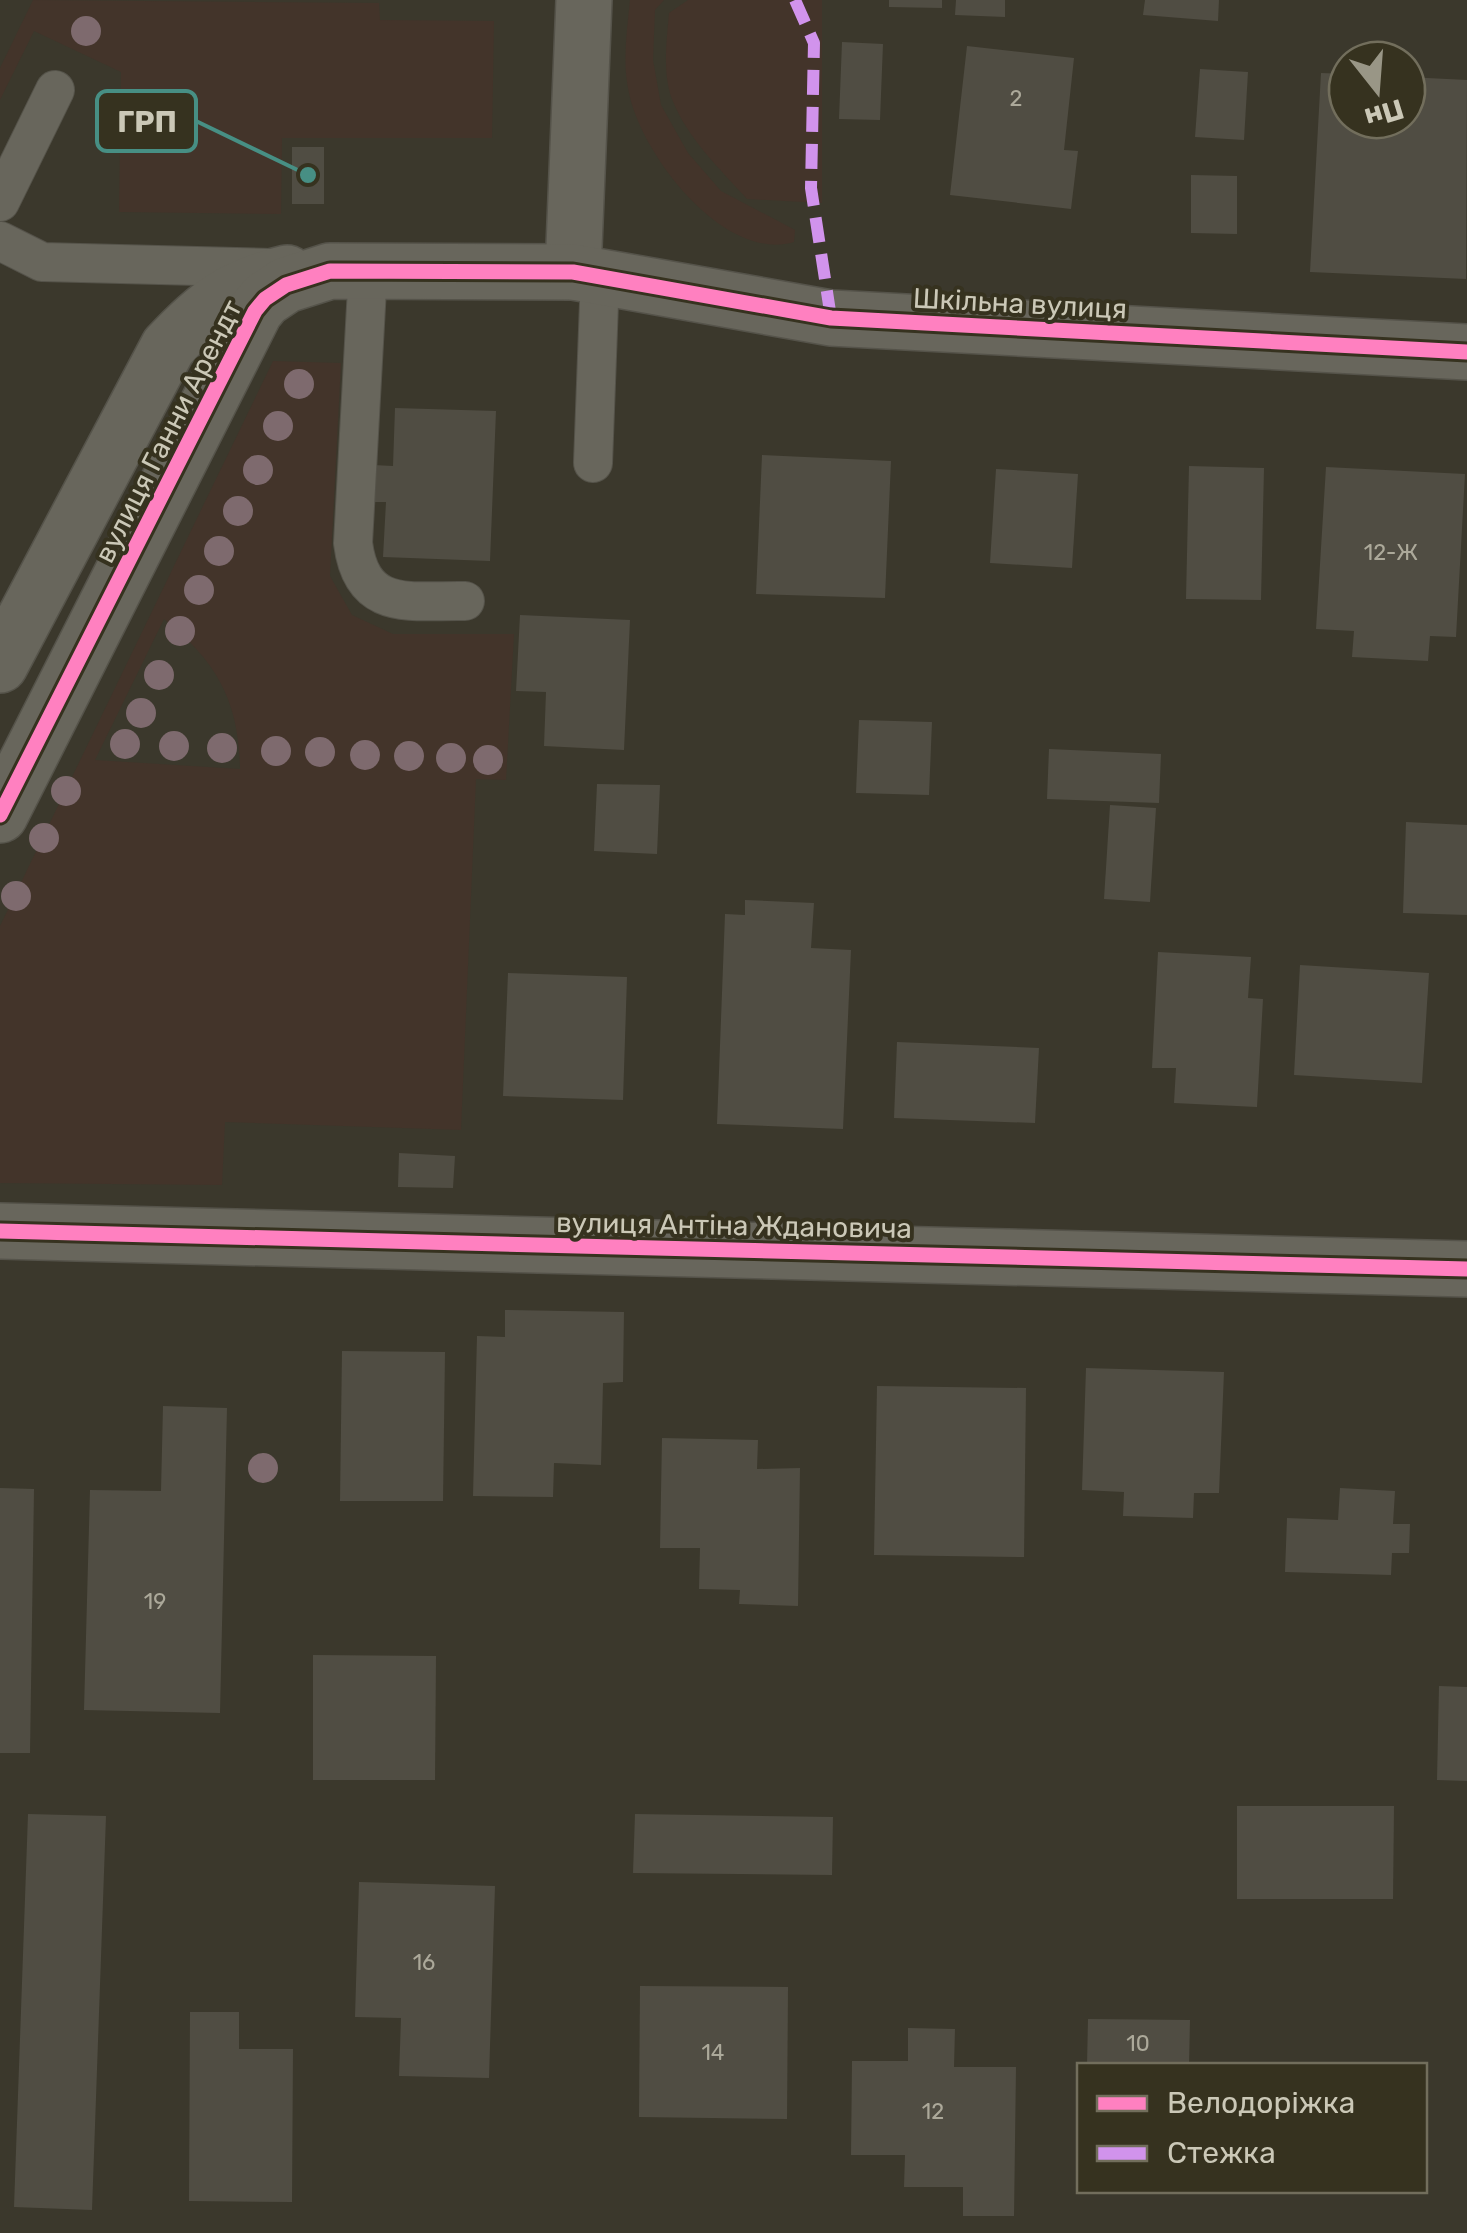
<svg xmlns="http://www.w3.org/2000/svg" width="1467" height="2233" viewBox="0 0 1467 2233" font-family="Rubik,sans-serif">
<style>
.green{fill:#43342a;fill-rule:evenodd}
.building{fill:#504d43}
.lines{fill:none;stroke-linecap:round;stroke-linejoin:round}
.service-casing{stroke:#55534a;stroke-width:40}
.minor-casing{stroke:#55534a;stroke-width:58}
.service{stroke:#68665c;stroke-width:38}
.minor{stroke:#68665c;stroke-width:55}
.quiet{stroke:#d193ec;stroke-width:12;stroke-dasharray:25 12;stroke-linecap:butt}
.cycleway-casing{stroke:#36321f;stroke-width:21}
.cycleway{stroke:#ff80c0;stroke-width:15}
.tree{fill:#7e6a6e}
.labels{text-anchor:middle;stroke-width:8;stroke-linejoin:round;paint-order:stroke}
.number-label{font-size:22px;fill:#aca99a}
.street-label{font-size:28px;fill:#cbc8b7;stroke:#36321f}
.leader{fill:none;stroke:#478f84;stroke-width:4}
.callout-dot{fill:#478f84;stroke:#36321f;stroke-width:4}
.callout{fill:#36321f;stroke:#478f84;stroke-width:4}
.callout-label{font-size:30px;text-anchor:middle;font-weight:bold;fill:#cbc8b7}
</style>
<rect width="100%" height="100%" fill="#3b382c"/>
<!-- green -->
<g class="green">
<polygon points="33,0 379,3 380,20 494,21 492,138 282,138 281,214 119,212 121,72 34,31 0,100 0,68"/>
<path d="M630,0H664L655,10L653,60L661,105L688,153L721,191L795,230L794,242C724,263 641,154 629,93C622,63 627,31 630,0Z"/>
<path d="M688,0H822V203L747,199C720,169 687,138 672,99C662,73 667,39 669,13Z"/>
<path d="M273,361L341,363L330,576L352,615L393,634H514L506,780L476,779L461,1130L225,1122L222,1185L0,1183V926ZM164,619C216,661 239,700 240,769L95,760Z"/>
</g>
<!-- building -->
<g class="building">
<polygon points="889,0 942,0 942,8 889,7"/>
<polygon points="956,0 1005,0 1005,17 955,15"/>
<polygon points="1145,0 1219,0 1218,21 1143,15"/>
<polygon points="842,42 883,44 880,120 839,119"/>
<polygon points="967,46 1074,58 1064,150 1078,151 1071,209 950,195"/>
<polygon points="1200,69 1248,72 1244,140 1195,137"/>
<polygon points="1321,73 1347,74 1347,120 1407,120 1407,77 1467,80 1466,279 1310,272"/>
<rect x="292" y="147" width="32" height="57"/>
<polygon points="1191,175 1237,176 1237,234 1191,233"/>
<polygon points="395,408 496,411 490,561 383,557 386,502 371,502 373,465 393,466"/>
<polygon points="762,455 891,461 885,598 756,594"/>
<polygon points="1189,466 1264,468 1261,600 1186,599"/>
<polygon points="1326,467 1465,474 1456,637 1430,636 1428,661 1352,657 1354,631 1316,629"/>
<polygon points="996,469 1078,474 1072,568 990,563"/>
<polygon points="520,615 630,620 624,750 544,746 546,692 516,691"/>
<polygon points="859,720 932,722 929,795 856,793"/>
<polygon points="1049,749 1161,754 1159,803 1047,799"/>
<polygon points="597,784 660,785 657,854 594,851"/>
<polygon points="1110,805 1156,808 1150,902 1104,899"/>
<polygon points="1406,822 1467,825 1467,915 1403,913"/>
<polygon points="745,900 814,903 811,948 851,950 843,1129 717,1124 725,914 745,915"/>
<polygon points="1158,952 1251,957 1248,998 1263,999 1257,1107 1174,1103 1176,1068 1152,1068"/>
<polygon points="1300,965 1429,973 1422,1083 1294,1075"/>
<polygon points="508,973 627,977 623,1100 503,1096"/>
<polygon points="897,1042 1039,1048 1035,1123 894,1118"/>
<polygon points="399,1153 455,1156 453,1188 398,1187"/>
<polygon points="505,1310 624,1312 623,1382 603,1383 601,1465 554,1463 553,1497 473,1496 477,1336 505,1337"/>
<polygon points="342,1351 445,1352 443,1501 340,1501"/>
<polygon points="1086,1368 1224,1372 1219,1493 1194,1493 1193,1518 1123,1516 1124,1492 1082,1490"/>
<polygon points="877,1386 1026,1388 1024,1557 874,1555"/>
<polygon points="163,1406 227,1408 220,1713 84,1710 90,1490 161,1491"/>
<polygon points="662,1438 758,1440 757,1469 800,1468 798,1606 739,1604 740,1590 699,1589 700,1548 660,1548"/>
<polygon points="0,1488 34,1489 30,1753 0,1753"/>
<polygon points="1340,1488 1395,1491 1393,1524 1410,1524 1409,1553 1392,1553 1391,1575 1285,1572 1287,1518 1338,1520"/>
<polygon points="313,1655 436,1656 435,1780 313,1780"/>
<polygon points="1439,1686 1467,1687 1467,1781 1437,1780"/>
<polygon points="1237,1806 1394,1806 1393,1899 1237,1899"/>
<polygon points="28,1814 106,1816 92,2210 14,2207"/>
<polygon points="635,1814 833,1817 832,1875 633,1873"/>
<polygon points="359,1882 495,1886 489,2078 399,2076 401,2018 355,2017"/>
<polygon points="640,1986 788,1987 787,2119 639,2117"/>
<polygon points="190,2012 239,2012 239,2049 293,2049 292,2202 189,2201"/>
<polygon points="1088,2019 1190,2020 1189,2066 1087,2066"/>
<polygon points="908,2028 955,2029 954,2067 1016,2067 1014,2216 963,2216 963,2187 904,2187 905,2155 851,2155 852,2061 908,2061"/>
</g>
<g class="lines">
<defs>
<g id="service">
<polyline points="0,202 55,90"/>
<polyline points="0,241 42,262 272,268"/>
<path d="M368,270L353,543C362,613 410,600 465,601"/>
<polyline points="593,463 600,276"/>
</g>
<g id="minor">
<polyline points="573,272 584,0"/>
<path d="M0,665L168,347C206,306 232,286 287,273"/>
<polyline points="0,815 255,311 265,299 286,285 330,271 573,272 831,318 1467,352"/>
<polyline points="0,1231 1467,1269"/>
</g>
</defs>
<!-- service casing -->
<use href="#service" class="service-casing"/>
<!-- minor casing -->
<use href="#minor" class="minor-casing"/>
<!-- service -->
<use href="#service" class="service"/>
<!-- minor -->
<use href="#minor" class="minor"/>
<!-- quiet -->
<polyline class="quiet" points="795,0 814,43 811,188 831,318"/>
<defs>
<g id="cycleway">
<polyline points="0,815 255,311 265,299 286,285 330,271 573,272 831,318 1467,352"/>
<polyline points="0,1231 1467,1269"/>
</g>
</defs>
<!-- cycleway casing -->
<use href="#cycleway" class="cycleway-casing"/>
<!-- cycleway -->
<use href="#cycleway" class="cycleway"/>
</g>
<!-- trees -->
<g class="tree">
<circle cx="86" cy="31" r="15"/>
<circle cx="299" cy="384" r="15"/>
<circle cx="278" cy="426" r="15"/>
<circle cx="258" cy="470" r="15"/>
<circle cx="238" cy="511" r="15"/>
<circle cx="219" cy="551" r="15"/>
<circle cx="199" cy="590" r="15"/>
<circle cx="180" cy="631" r="15"/>
<circle cx="159" cy="675" r="15"/>
<circle cx="141" cy="713" r="15"/>
<circle cx="125" cy="744" r="15"/>
<circle cx="174" cy="746" r="15"/>
<circle cx="222" cy="748" r="15"/>
<circle cx="276" cy="751" r="15"/>
<circle cx="320" cy="752" r="15"/>
<circle cx="365" cy="755" r="15"/>
<circle cx="409" cy="756" r="15"/>
<circle cx="451" cy="758" r="15"/>
<circle cx="488" cy="760" r="15"/>
<circle cx="66" cy="791" r="15"/>
<circle cx="44" cy="838" r="15"/>
<circle cx="16" cy="896" r="15"/>
<circle cx="263" cy="1468" r="15"/>
</g>
<g class="labels">
<!-- number labels -->
<g class="number-label">
<text x="1016" y="106">2</text>
<text x="1391" y="560">12-Ж</text>
<text x="155" y="1609">19</text>
<text x="424" y="1970">16</text>
<text x="1138" y="2051">10</text>
<text x="713" y="2060">14</text>
<text x="933" y="2119">12</text>
</g>
<!-- street labels -->
<g class="street-label">
<text transform="translate(1020 303) rotate(3)" y="10">Шкільна вулиця</text>
<text transform="translate(168 431) rotate(-63)" y="10">вулиця Ганни Арендт</text>
<text transform="translate(734 1225) rotate(1)" y="10">вулиця Антіна Ждановича</text>
</g>
</g>
<!-- callouts -->
<path class="leader" d="M308 175L196 121"/>
<circle class="callout-dot" cx="308" cy="175" r="10"/>
<rect class="callout" x="97" y="91" width="99" height="60" rx="10"/>
<g class="callout-label">
<text x="147" y="132">ГРП</text>
</g>
<!-- legend -->
<rect x="1077" y="2063" width="350" height="130" fill="#36321f" stroke="#726e5c" stroke-width="2.5"/>
<rect x="1097" y="2096" width="50" height="15" fill="#ff80c0" stroke="#726e5c" stroke-width="2.5"/>
<text x="1167" y="2113" font-size="30" fill="#cbc8b7">Велодоріжка</text>
<rect x="1097" y="2146" width="50" height="15" fill="#d193ec" stroke="#726e5c" stroke-width="2.5"/>
<text x="1167" y="2163" font-size="30" fill="#cbc8b7">Стежка</text>
<!-- north arrow -->
<g transform="translate(1377 90) rotate(163)"><circle r="48" fill="#36321f" stroke="#726e5c" stroke-width="2.5"/>
<path d="M0-8L18 38L0 25L-18 38Z" fill="#999686"/>
<text y="-15" font-size="28" font-weight="bold" text-anchor="middle" fill="#cbc8b7">Пн</text>
</g>
</svg>
